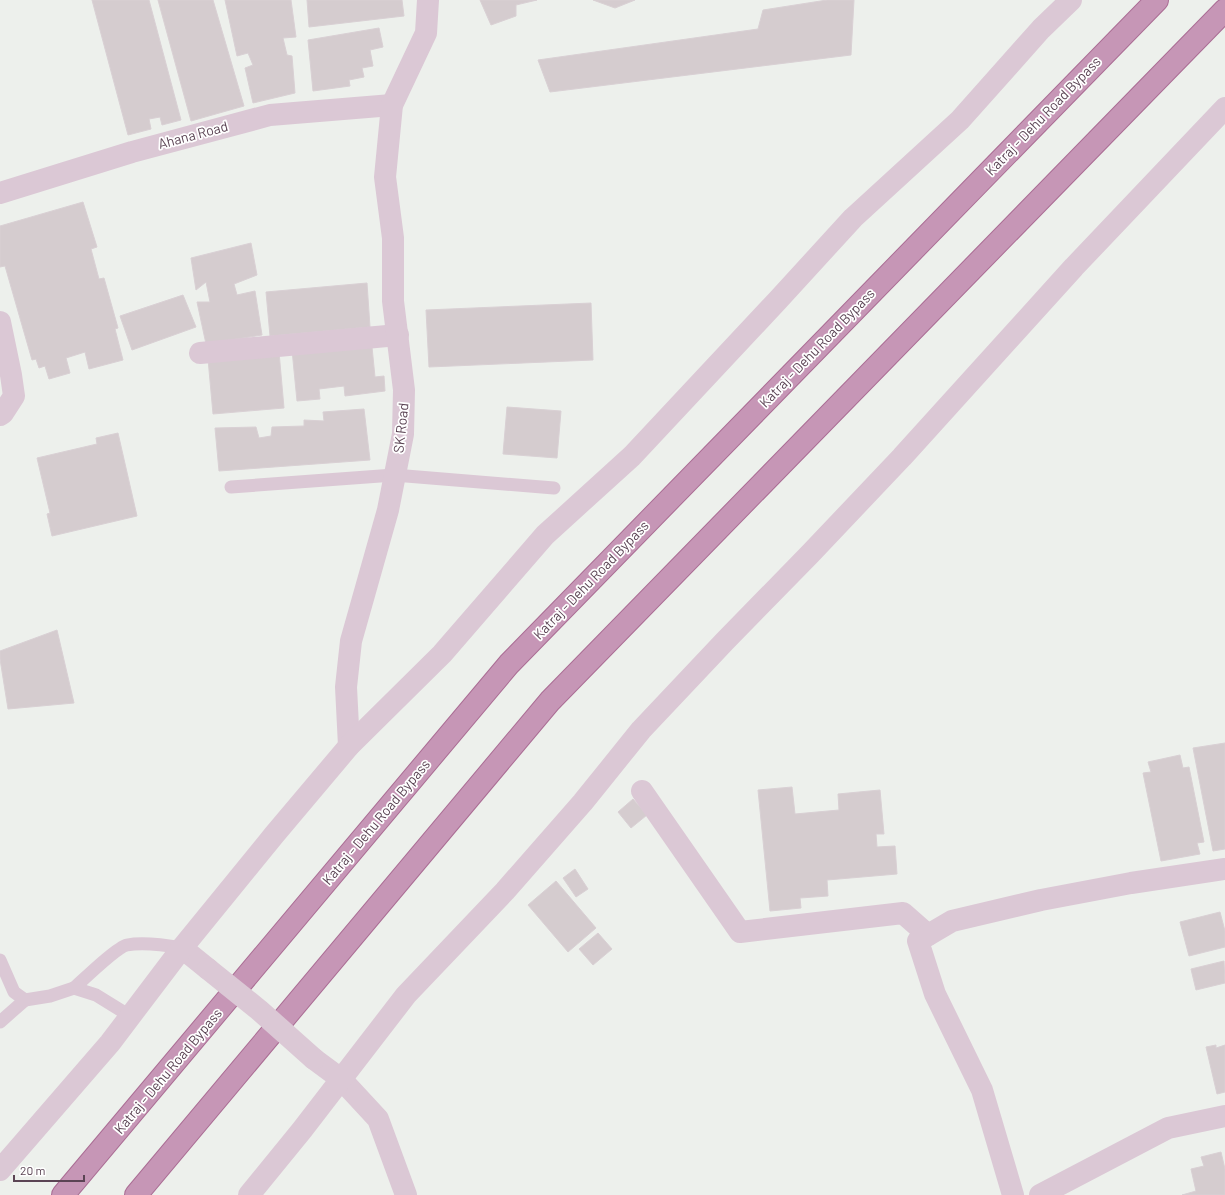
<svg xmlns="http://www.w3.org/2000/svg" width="1225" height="1195" viewBox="0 0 1225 1195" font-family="Barlow,sans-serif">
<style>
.building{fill:#d5cccf;stroke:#d9d0d4}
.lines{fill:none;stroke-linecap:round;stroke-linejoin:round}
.trunk-casing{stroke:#aa6d94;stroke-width:24}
.service{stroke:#dbc8d5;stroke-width:13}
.minor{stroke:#dbc8d5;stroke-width:22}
.tertiary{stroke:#dbc8d5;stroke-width:22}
.trunk{stroke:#c696b6;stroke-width:22}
.minor-bridge{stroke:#dbc8d5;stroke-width:22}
.labels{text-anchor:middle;stroke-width:3.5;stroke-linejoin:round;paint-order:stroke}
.street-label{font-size:14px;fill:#5b4454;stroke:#fff}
</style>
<rect width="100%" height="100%" fill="#edf0ec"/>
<!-- building -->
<g class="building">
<polygon points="92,0 149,0 181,120 162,125 160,117 149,119 151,129 128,135"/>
<polygon points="158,0 213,0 244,106 191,121"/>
<polygon points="225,0 291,0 296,37 283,38 287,55 292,56 295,93 253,103 245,68 253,65 248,53 237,56"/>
<polygon points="307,0 402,0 404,16 309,27"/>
<polygon points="480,0 537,0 516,5 516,16 491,25"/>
<polygon points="593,0 635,0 615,8"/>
<polygon points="827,0 854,0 851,55 550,92 538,60 758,29 763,10"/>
<polygon points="379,28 383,47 370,50 373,66 362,68 364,77 349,80 350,86 313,91 308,40"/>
<polygon points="83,202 97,247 91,249 99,279 104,278 118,328 115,329 123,360 89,369 85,352 66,358 70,373 49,379 45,366 39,368 36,359 32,360 5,266 0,267 0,226"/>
<polygon points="251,243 257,275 234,284 237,295 255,291 262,335 206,344 197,302 210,302 206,282 196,290 191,258"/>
<polygon points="367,283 370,327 270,336 266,292"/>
<polygon points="183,295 196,327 132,350 120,316"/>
<polygon points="591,303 593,360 429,367 426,310"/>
<polygon points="372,347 375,377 384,376 385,391 345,396 344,386 319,389 320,399 297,401 292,350"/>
<polygon points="279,352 284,408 213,414 208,359"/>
<polygon points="507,407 561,411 557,458 503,454"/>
<polygon points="364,409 370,460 219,471 215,428 256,427 259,438 271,436 272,427 304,426 304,420 324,421 323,412"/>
<polygon points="118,433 137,516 52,536 47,514 50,513 37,458 97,444 96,438"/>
<polygon points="57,630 74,703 8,709 0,659 0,651"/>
<polygon points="1225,743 1225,849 1213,851 1193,748"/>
<polygon points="1180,755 1183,768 1189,767 1204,842 1197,843 1200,854 1161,861 1143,773 1151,772 1148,762"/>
<polygon points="792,787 795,814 839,810 838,794 880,790 884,834 876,834 877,847 895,846 897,874 827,880 828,896 800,898 801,908 770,911 758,790"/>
<polygon points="633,799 647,815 631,828 618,812"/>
<polygon points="575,869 588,889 576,897 563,878"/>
<polygon points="556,881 596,928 568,952 528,905"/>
<polygon points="1220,912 1225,931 1225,947 1189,956 1180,922"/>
<polygon points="598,933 612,949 593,965 579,949"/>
<polygon points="1224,961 1225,983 1196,990 1191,969"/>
<polygon points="1216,1045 1216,1048 1225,1045 1225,1092 1217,1094 1206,1047"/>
<polygon points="1221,1152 1225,1169 1225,1195 1182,1195 1196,1191 1191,1169 1204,1166 1201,1157"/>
</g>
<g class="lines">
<defs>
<g id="trunk">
<polyline points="63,1195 509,664 1157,0"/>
<polyline points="136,1195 550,701 1225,10"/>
</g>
</defs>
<!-- trunk casing -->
<use href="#trunk" class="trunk-casing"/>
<!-- service -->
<g class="service">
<polyline points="231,487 394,475 554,488"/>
<polyline points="0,960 14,992 25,1000 50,996 74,988 96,995 130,1016"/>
<path d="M74,988C83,980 117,947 127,945C143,942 165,945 182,948"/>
<polyline points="0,1022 25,1000"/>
</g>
<!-- minor -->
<g class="minor">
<polyline points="0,193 132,152 270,115 392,105"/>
<polyline points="0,322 11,375 14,396 3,413 0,415"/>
<polyline points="200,353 398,335"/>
<polyline points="349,746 346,687 351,641 388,510 403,434 404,390 393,301 393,238 385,177 392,105 426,33 428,0"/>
<polyline points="642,791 740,932 903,913 928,935"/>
<polyline points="182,948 208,969"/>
<polyline points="314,1059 341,1079 378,1119 406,1195"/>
<polyline points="1013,1195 982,1090 935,994 918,941 952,921 1041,900 1131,883 1225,869"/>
<polyline points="1040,1195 1168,1128 1225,1116"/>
</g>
<!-- tertiary -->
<g class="tertiary">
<polyline points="0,1170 110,1043 182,948 274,835 349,746 442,654 545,535 632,456 778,300 853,218 960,120 1041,29 1071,0"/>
<polyline points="249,1195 302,1130 406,995 505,891 583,802 641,730 725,641 810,554 902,457 1074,267 1225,108"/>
</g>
<!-- trunk -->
<use href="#trunk" class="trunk"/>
<!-- minor-bridge -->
<polyline class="minor-bridge" points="208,969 259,1010 314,1059"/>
</g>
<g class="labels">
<!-- street labels -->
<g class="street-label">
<text transform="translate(1043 116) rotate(-46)" y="5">Katraj - Dehu Road Bypass</text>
<text transform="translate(193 135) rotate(-15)" y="5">Ahana Road</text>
<text transform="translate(817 348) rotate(-46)" y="5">Katraj - Dehu Road Bypass</text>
<text transform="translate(401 428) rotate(-84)" y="5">SK Road</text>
<text transform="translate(591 580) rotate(-46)" y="5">Katraj - Dehu Road Bypass</text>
<text transform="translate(376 822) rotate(-50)" y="5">Katraj - Dehu Road Bypass</text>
<text transform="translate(168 1071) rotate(-50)" y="5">Katraj - Dehu Road Bypass</text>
</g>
</g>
<!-- scale -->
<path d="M14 1175v6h70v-6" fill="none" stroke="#5b4454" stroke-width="2"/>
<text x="20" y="1175" font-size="12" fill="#5b4454" stroke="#ffffff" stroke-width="3" paint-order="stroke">20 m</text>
</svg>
